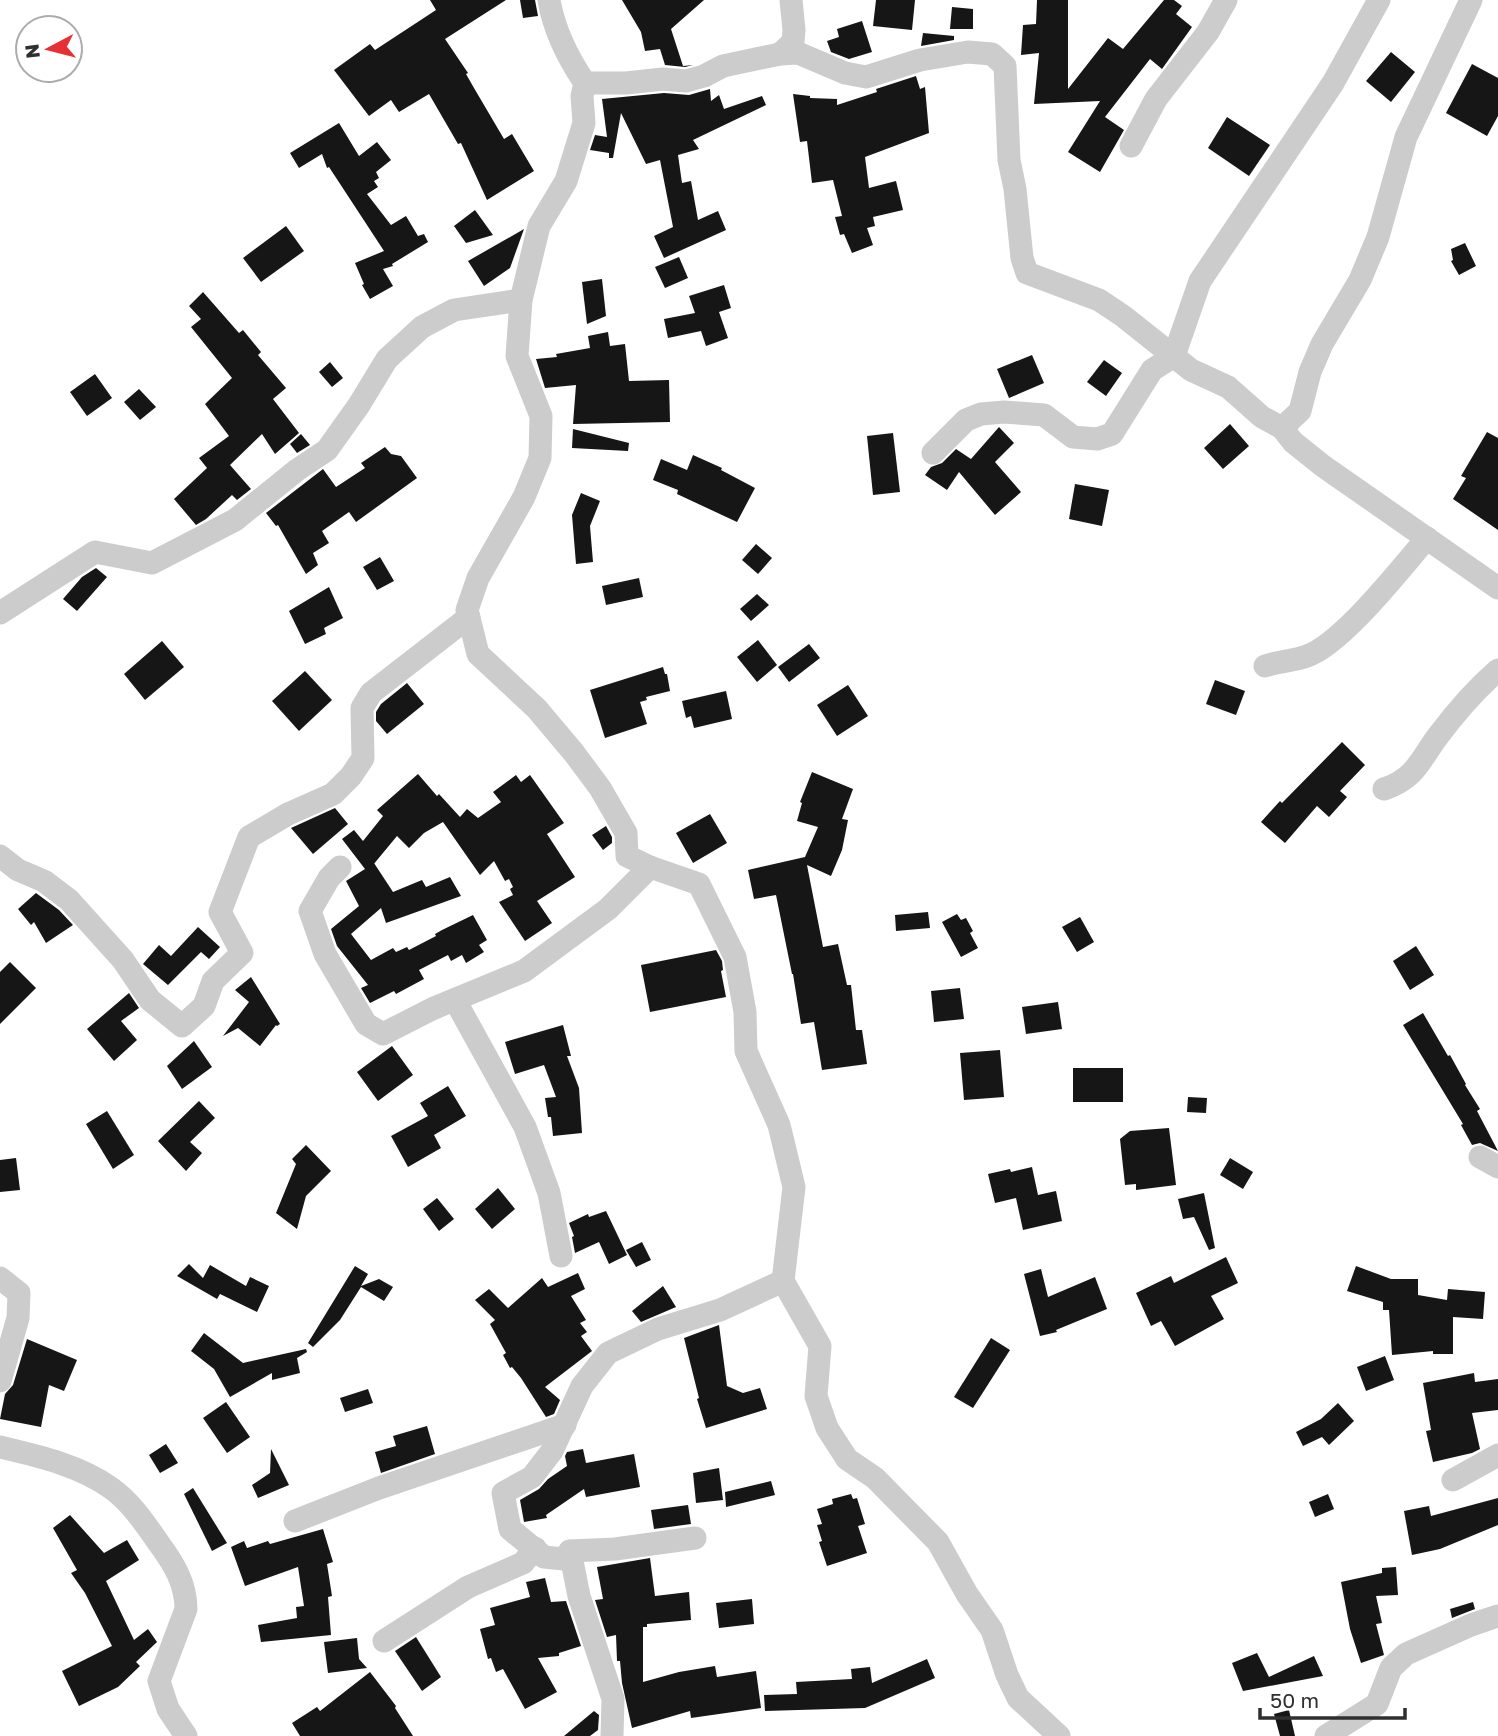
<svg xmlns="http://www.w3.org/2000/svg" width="1498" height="1736" viewBox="0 0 1498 1736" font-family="'Golos Text',sans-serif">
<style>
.building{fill:#161616}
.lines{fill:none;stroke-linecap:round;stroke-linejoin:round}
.street{stroke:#ccc;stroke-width:23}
</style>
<rect width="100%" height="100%" fill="#fff"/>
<!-- building -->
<g class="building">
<polygon points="430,0 506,0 445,39 468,73 466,74 474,88 504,139 512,134 534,171 487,200 461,143 458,144 429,94 399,112 391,100 369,116 334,70 370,44 375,50 436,10"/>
<polygon points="520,0 535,0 538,16 523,18"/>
<polygon points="622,0 704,0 671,29 683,66 693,65 685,67 665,65 660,49 645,51 641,32"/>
<polygon points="876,0 915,0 912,30 873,26"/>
<polygon points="1037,0 1068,0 1068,89 1108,38 1123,49 1164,0 1174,0 1182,6 1176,14 1192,27 1162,69 1150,59 1105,117 1124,130 1100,172 1068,152 1100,101 1034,104 1039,53 1021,55 1023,25 1036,24"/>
<polygon points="952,7 973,9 973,29 950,29"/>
<polygon points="862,21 872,52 849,59 831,52 827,41 839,37 837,29"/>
<polygon points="923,33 954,36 954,40 921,46"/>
<polygon points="1391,52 1415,72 1391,102 1366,81"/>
<polygon points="1472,64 1498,78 1498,116 1487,136 1446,113"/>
<polygon points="916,76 920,89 925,87 929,133 865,157 869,188 896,181 903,210 873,217 875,226 867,228 873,245 852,253 844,234 840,235 835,217 842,216 833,180 812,183 807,141 800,142 793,94 810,96 810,98 837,99 837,105 877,92 876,89"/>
<polygon points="710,89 711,101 719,95 724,109 762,96 766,105 693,140 699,149 678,155 682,183 691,181 698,220 718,211 726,230 664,258 654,236 673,227 660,160 646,164 621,113 613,158 609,158 609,153 590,150 595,135 607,137 602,99 664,93 689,95"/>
<polygon points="1227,117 1270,145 1249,176 1208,148"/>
<polygon points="339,123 359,156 377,142 391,160 376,172 379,178 374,181 378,187 367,194 391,225 406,216 418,236 424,234 428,242 392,264 393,266 383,269 393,286 370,299 362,285 364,284 355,263 384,251 329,167 327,168 322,154 299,168 290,153"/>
<polygon points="475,210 493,235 466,243 454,226"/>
<polygon points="286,226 304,251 261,282 243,258"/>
<polygon points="524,229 510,268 484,286 468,261"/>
<polygon points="1465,243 1476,266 1459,275 1451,261 1453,260 1451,249"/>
<polygon points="679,257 688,278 665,288 655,267"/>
<polygon points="602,279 606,316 587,324 582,282"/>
<polygon points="724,285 731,308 719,312 728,338 706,346 701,331 668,338 664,319 695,313 689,296"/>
<polygon points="203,292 239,333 243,330 261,352 258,355 286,388 273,399 299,433 275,454 262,434 230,465 251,489 237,500 232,495 206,519 196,525 174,499 207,468 199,458 229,436 205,404 232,378 191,327 201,319 189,306"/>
<polygon points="608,332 610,346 625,344 629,381 669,380 670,422 573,424 576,385 545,388 536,359 557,357 556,354 590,348 588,336"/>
<polygon points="1032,355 1044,383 1009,398 997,369"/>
<polygon points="1104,360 1122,373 1106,396 1087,382"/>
<polygon points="330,362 343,378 332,387 319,372"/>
<polygon points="95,374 112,398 87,416 70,392"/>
<polygon points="139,389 156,407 140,420 124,402"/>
<polygon points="1230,424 1249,446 1223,469 1204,448"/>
<polygon points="999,427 1014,443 995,462 1021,492 995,515 959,472 947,490 925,475 931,467 942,463 956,449 971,459"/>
<polygon points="573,429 629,443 628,451 572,448"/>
<polygon points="1487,432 1498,438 1498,530 1453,499 1466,478 1461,476"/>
<polygon points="893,433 900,492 873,495 867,436"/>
<polygon points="301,434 310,445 297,453 290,444"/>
<polygon points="385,447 391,454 401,456 417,478 356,522 349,512 322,531 329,543 313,553 318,565 306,574 278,525 276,526 266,513 323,469 336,487 365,468 361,463"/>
<polygon points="693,455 722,468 721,470 755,488 737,522 677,494 678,490 653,480 661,459 687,470"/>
<polygon points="1075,484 1109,490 1102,526 1069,519"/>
<polygon points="581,493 600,501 590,526 593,562 576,564 572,515"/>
<polygon points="756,544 772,558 758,574 742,560"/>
<polygon points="380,557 394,581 377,590 363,567"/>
<polygon points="96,568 107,577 77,611 63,599 82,577"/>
<polygon points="639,578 643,597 606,605 602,586"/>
<polygon points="329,587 343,618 324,628 326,634 305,644 289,611"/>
<polygon points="757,594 769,605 751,621 740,609"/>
<polygon points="758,640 777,665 757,682 737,657"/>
<polygon points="162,641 184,667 145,700 124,674"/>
<polygon points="809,644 820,658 789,682 778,667"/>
<polygon points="663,667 665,674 667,674 670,691 646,697 647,700 640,702 647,724 605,738 590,690"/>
<polygon points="305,671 332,700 299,731 272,701"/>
<polygon points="1215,680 1245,691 1236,715 1206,704"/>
<polygon points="407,683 424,704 387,734 376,721 376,712 381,704"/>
<polygon points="848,685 868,716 837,736 817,705"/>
<polygon points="726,691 732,719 694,728 691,716 686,718 682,701"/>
<polygon points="1342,742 1365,765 1340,791 1347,797 1329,817 1317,806 1285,843 1261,822 1280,801 1282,803"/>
<polygon points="812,772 853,789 842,819 848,820 842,850 831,876 807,865 823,947 838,944 847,985 851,985 856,1030 862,1030 867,1064 822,1070 814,1022 801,1024 793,974 792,974 776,895 754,899 748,870 805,857 818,827 797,821 802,803 800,802"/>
<polygon points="418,774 437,796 439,794 460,817 467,809 478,818 501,802 493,792 516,775 521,782 530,775 564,823 547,834 575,877 537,901 552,923 525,941 499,902 513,895 510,889 513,887 509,879 505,881 494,861 480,875 443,822 424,833 409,848 397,836 373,865 374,863 393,892 422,880 426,887 450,877 461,896 386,923 381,908 351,934 371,960 393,948 396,952 407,947 409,950 436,936 435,934 442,930 473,915 487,940 479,945 484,952 466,963 462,955 451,961 448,955 419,970 424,979 396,994 394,991 370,1003 361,988 368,985 337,946 331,929 359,906 346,881 365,869 342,839 354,830 363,841 383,816 377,810"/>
<polygon points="335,808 348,824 313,854 291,828"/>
<polygon points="710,814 727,843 693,863 676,833"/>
<polygon points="606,826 612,837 612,843 603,850 592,835"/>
<polygon points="36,893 59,910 73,925 46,943 34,922 31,925 18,909"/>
<polygon points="928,912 930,928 896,931 895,915"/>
<polygon points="957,914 961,920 966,918 973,931 970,933 978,948 961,957 942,922"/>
<polygon points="1080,917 1094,942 1077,952 1062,927"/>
<polygon points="198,927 220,947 209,959 201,952 168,985 143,964 159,945 171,956"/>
<polygon points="1416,946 1434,975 1410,990 1393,961"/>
<polygon points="716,950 722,961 723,970 721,971 726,997 650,1012 641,965"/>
<polygon points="10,962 36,988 0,1024 0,972"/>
<polygon points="251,977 280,1024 277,1026 261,1014 276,1025 260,1046 238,1028 223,1036 249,1002 235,990"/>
<polygon points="960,988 964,1019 934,1022 931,991"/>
<polygon points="129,993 139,1008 121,1021 137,1040 114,1061 87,1029"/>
<polygon points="1058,1002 1062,1029 1026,1034 1022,1007"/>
<polygon points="1423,1013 1448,1056 1450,1055 1466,1084 1465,1085 1480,1109 1477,1111 1498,1151 1480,1143 1472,1145 1461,1125 1463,1124 1403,1025"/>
<polygon points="563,1025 571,1056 567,1056 579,1088 582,1133 553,1136 551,1117 548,1117 545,1098 556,1097 544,1065 515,1074 505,1042"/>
<polygon points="194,1041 212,1067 182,1089 167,1066"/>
<polygon points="392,1046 413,1075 378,1101 357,1072"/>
<polygon points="1000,1050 1004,1097 964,1100 960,1053"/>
<rect x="1073" y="1068" width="50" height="34"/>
<polygon points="448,1086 466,1116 434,1135 441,1148 408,1167 391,1136 428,1116 420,1103"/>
<polygon points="1188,1097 1207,1098 1206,1113 1187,1112"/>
<polygon points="199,1101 215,1118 190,1142 202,1153 186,1171 158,1141"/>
<polygon points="107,1111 134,1155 113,1169 86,1124"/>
<polygon points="1169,1128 1176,1185 1136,1190 1136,1184 1125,1185 1120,1139 1130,1131"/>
<polygon points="306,1145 331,1171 306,1196 297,1229 276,1213 296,1164 292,1159"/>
<polygon points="16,1158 20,1190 0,1192 0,1160"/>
<polygon points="1230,1158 1253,1172 1243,1189 1220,1175"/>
<polygon points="1032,1167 1038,1195 1056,1191 1062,1221 1023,1230 1016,1198 995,1203 988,1174 1010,1169 1011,1172"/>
<polygon points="498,1188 515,1209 492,1229 475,1209"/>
<polygon points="1204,1193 1215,1248 1209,1250 1194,1217 1183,1219 1178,1199"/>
<polygon points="437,1198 454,1219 439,1231 423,1209"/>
<polygon points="606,1211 627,1255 609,1264 599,1242 575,1253 572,1237 574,1236 569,1223 588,1214 589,1217"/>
<polygon points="642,1242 651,1260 636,1267 626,1250"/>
<polygon points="1226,1257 1238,1283 1211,1296 1224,1319 1175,1346 1161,1321 1151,1326 1136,1293 1171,1276 1174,1283"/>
<polygon points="189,1264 203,1278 210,1265 246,1286 250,1277 269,1286 257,1312 220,1294 217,1299 177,1276"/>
<polygon points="355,1266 368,1274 361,1286 379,1279 393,1287 384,1301 361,1287 340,1320 313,1347 308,1343"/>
<polygon points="1356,1266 1391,1279 1418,1279 1418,1295 1447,1300 1448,1289 1485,1292 1483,1319 1453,1317 1453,1354 1433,1354 1433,1351 1392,1355 1389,1310 1383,1310 1383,1302 1347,1291"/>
<polygon points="1041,1269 1048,1297 1095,1277 1107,1309 1056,1330 1057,1332 1040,1336 1024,1274"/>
<polygon points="578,1273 585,1289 571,1296 586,1320 580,1323 587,1332 581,1336 592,1351 545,1387 560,1400 554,1414 546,1417 521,1378 512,1367 510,1368 503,1355 506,1353 490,1324 495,1320 475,1300 489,1289 508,1308 542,1278 548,1287"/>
<polygon points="663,1286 676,1307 641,1322 632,1311"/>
<polygon points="719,1325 727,1386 743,1393 760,1388 767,1409 706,1428 697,1399 699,1398 684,1338"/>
<polygon points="204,1333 243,1363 306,1349 307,1352 297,1358 300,1373 272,1380 272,1373 230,1397 214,1369 191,1351"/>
<polygon points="991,1338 1010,1350 973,1408 954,1397"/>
<polygon points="27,1339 77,1360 64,1391 49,1385 41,1427 0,1419 5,1394 13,1385"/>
<polygon points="1385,1356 1394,1380 1366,1391 1357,1367"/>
<polygon points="1474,1373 1475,1382 1498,1379 1498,1410 1472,1413 1480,1449 1472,1453 1433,1462 1426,1431 1431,1430 1423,1383"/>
<polygon points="368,1389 373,1403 345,1412 340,1398"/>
<polygon points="226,1402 250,1437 227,1453 203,1418"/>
<polygon points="1338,1403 1354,1421 1329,1445 1322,1437 1303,1446 1296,1432 1321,1419"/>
<polygon points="427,1426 435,1454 381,1473 375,1452 396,1446 393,1436"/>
<polygon points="166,1444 178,1463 160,1473 149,1455"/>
<polygon points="271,1449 289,1485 258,1498 252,1485 270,1473"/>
<polygon points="583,1449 586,1463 634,1454 640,1487 586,1497 584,1489 546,1515 547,1518 524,1522 520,1500 539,1489 548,1479 567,1466 565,1456 567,1452"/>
<polygon points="719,1468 723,1500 696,1503 693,1473"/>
<polygon points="771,1481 775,1495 726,1507 725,1492"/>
<polygon points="193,1488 227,1543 212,1551 184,1494"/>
<polygon points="851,1494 853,1499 857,1498 865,1524 858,1526 867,1553 827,1566 819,1542 822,1541 817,1525 822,1524 817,1509 833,1504 832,1499"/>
<polygon points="1328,1494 1334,1509 1315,1517 1309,1502"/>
<polygon points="1498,1498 1498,1525 1440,1549 1412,1555 1404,1511 1429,1506 1431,1516"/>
<polygon points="688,1505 691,1524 654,1529 651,1510"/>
<polygon points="70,1515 104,1553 127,1540 139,1560 106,1581 134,1640 148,1629 157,1642 136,1662 140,1666 118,1687 79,1706 62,1671 112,1646 85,1593 71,1573 77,1570 53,1528"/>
<polygon points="323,1529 333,1562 327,1564 332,1596 328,1597 331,1635 261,1642 258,1625 297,1618 296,1607 304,1606 298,1567 245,1586 231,1547 244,1541 247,1548 268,1541 270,1544"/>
<polygon points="650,1558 655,1596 689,1592 691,1620 647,1624 647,1627 643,1627 643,1682 679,1672 715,1666 717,1677 756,1671 761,1708 691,1718 690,1711 632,1728 622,1683 620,1661 617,1661 616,1635 607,1637 595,1600 603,1599 597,1567"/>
<polygon points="1396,1567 1398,1595 1376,1596 1382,1623 1376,1624 1384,1655 1361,1663 1350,1629 1341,1582 1382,1573 1382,1568"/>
<polygon points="545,1578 551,1602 566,1601 581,1646 559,1653 559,1656 538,1658 557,1692 525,1709 503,1669 496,1672 491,1658 488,1659 480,1629 495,1625 490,1608 530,1597 526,1582"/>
<polygon points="752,1599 754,1624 719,1628 716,1603"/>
<polygon points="1473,1602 1475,1609 1452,1618 1450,1609"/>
<polygon points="416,1637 441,1677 422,1691 395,1651"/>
<polygon points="357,1638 359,1659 367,1668 328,1673 324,1642"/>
<polygon points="1257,1653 1269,1677 1314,1656 1323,1676 1243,1691 1232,1663"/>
<polygon points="927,1659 935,1678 865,1708 765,1711 764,1695 797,1694 796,1682 852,1679 851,1669 870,1667 872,1683"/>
<polygon points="370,1672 396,1706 395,1708 413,1736 300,1736 292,1723 317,1707 320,1711"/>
<polygon points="1289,1710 1295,1736 1280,1736 1274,1714"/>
<polygon points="594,1711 599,1715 598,1730 590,1736 564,1736"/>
</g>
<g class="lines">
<!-- street -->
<g class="street">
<path d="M549,0C554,30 568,58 585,83L582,96L584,123L566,181L539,226L521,300L517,356L541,416L540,458L524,497L478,578L467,610L478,654L537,709L574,753L600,788L626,833L627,856L650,867L699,884L735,957L745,1012L746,1051L779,1125L794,1187L783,1281L820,1346L816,1396L827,1428L847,1459L875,1478L938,1542L967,1594L992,1630L1007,1675L1018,1698L1059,1736"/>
<polyline points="780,54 793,42 794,30 791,0"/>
<polyline points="585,83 626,83 663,79 686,81 704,76 723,66 780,54 798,53 845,73 866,77 920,60 968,52 992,54 1005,66 1009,160 1015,189 1022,258 1027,273 1099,300 1123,316 1191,370 1228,387 1262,417 1282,428 1300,411 1310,372 1322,344 1360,280 1378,237 1406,137 1471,0"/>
<polyline points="1131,146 1156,99 1208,32 1226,0"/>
<polyline points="1282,428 1293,442 1323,466 1498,588"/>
<polyline points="933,453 966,420 981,414 1004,412 1044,415 1073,437 1097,439 1112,434 1152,370 1174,356 1200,281 1333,83 1379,0"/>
<polyline points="0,613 95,552 152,563 235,520 297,470 327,450 359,405 387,359 422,327 454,310 521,300"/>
<path d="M1265,666C1279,661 1294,661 1307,656C1343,643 1401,568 1427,538"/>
<path d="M1384,789C1416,778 1420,760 1438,736C1456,712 1476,689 1498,670"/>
<polyline points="0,856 18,870 44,881 69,900 123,960 150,1000 182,1026 204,1006 213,981 242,953 220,912 249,837 288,814 333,794 351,776 363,758 362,708 371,693 469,617"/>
<polyline points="340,867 329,878 310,911 325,954 366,1024 383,1034 432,1009 524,971 608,909 650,867"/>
<polyline points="455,1000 525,1127 549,1193 561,1256"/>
<polyline points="1480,1157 1498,1167"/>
<polyline points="0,1278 19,1293 18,1318 0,1381"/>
<path d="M0,1447C38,1456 79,1465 111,1488C131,1502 146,1525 160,1545C174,1564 186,1584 186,1609L159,1681L168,1709L186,1736"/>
<polyline points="1453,1480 1498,1455"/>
<polyline points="295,1521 379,1488 565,1425"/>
<polyline points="695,1538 615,1549 570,1551 564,1559 544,1557 510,1529 503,1493 532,1477 552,1451 582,1386 608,1353 658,1329 720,1310 783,1281"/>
<polyline points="570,1551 579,1596 613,1699 612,1736"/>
<polyline points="384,1641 468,1587 523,1563 535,1548"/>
<polyline points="1326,1736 1377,1704 1391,1668 1406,1654 1471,1625 1498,1616"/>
</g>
</g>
<!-- north arrow -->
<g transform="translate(49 49) rotate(263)"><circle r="33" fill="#ffffff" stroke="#acacac" stroke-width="2"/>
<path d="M0-5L12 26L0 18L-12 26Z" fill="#e63035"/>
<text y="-10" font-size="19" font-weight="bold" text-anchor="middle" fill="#2f2f2f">N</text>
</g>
<!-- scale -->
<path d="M1260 1708v10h145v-10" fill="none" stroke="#2f2f2f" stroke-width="3.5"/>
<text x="1270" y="1708" font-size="21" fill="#2f2f2f" stroke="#ffffff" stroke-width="5" paint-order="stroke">50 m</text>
</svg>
